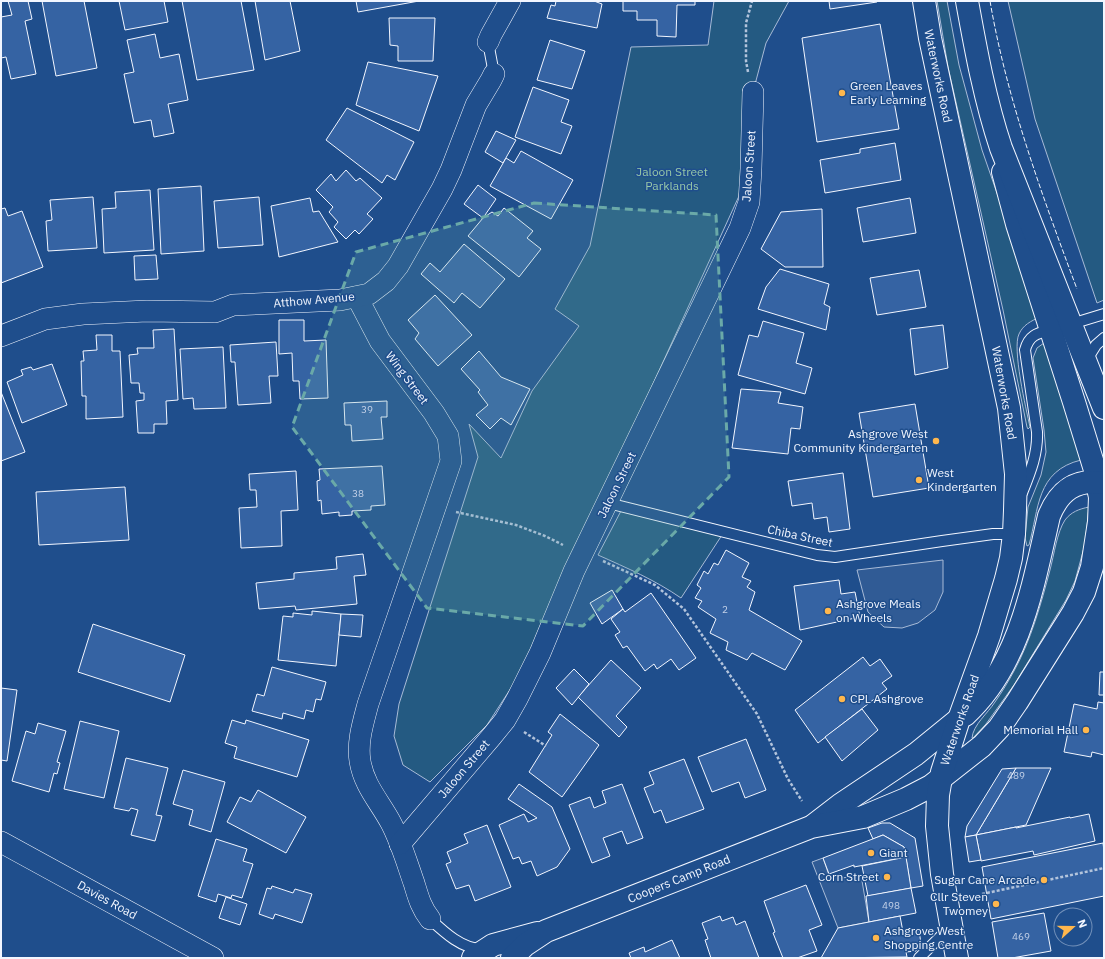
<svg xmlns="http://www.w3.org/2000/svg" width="1105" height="959" viewBox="0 0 1105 959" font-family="'IBM Plex Sans',sans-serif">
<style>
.green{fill:#245a82;stroke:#a8bbd7}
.parking{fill:#305b95;stroke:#a8bbd7}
.building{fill:#3563a3;stroke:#f2f6ff}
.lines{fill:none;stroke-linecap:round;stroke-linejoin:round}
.lane-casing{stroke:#f2f6ff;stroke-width:12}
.street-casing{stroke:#f2f6ff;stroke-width:22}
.secondary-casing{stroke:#f2f6ff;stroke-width:24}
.primary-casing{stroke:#f2f6ff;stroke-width:24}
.path{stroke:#b3c4dc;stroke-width:2.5;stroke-dasharray:3 2;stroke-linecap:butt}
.lane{stroke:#1f4e8c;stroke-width:10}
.street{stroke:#1f4e8c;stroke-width:21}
.secondary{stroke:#1f4e8c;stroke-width:22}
.primary{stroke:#1f4e8c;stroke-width:22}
.fence{stroke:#f2f6ff;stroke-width:1;stroke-dasharray:5 2;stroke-linecap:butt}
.marked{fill:#6aa9a8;fill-opacity:0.2;stroke:#6aa9a8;stroke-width:3;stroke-dasharray:8 5;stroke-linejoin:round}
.poi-dot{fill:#ffb74d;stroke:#1f4e8c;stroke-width:1.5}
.labels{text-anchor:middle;stroke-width:3;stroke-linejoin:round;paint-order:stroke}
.number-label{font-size:10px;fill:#c3d1e8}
.street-label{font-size:12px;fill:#f2f6ff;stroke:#1f4e8c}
.poi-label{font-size:12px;fill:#f2f6ff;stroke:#1f4e8c;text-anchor:start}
.park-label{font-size:12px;fill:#97c8a6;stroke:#1f4e8c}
</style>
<rect width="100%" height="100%" fill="#1f4e8c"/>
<!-- green -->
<g class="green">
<polygon points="714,1 789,1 766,43 753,92 739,196 543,624 513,685 487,725 430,782 403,765 394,736 399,704 478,457 469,424 501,458 532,391 579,326 555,309 590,246 631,47 708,45"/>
<path d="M937,1H947L959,65L982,150L1040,317C1031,321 1023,325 1019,334C1012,348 1026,409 1030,427L1028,429L1027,427L1003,310L948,67Z"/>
<polygon points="1008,1 1104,1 1104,300 1097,303 1035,119"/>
<path d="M1044,343L1081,460C1036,471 1039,509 1029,545L1027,546L1025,538L1028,507L1041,475L1046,452L1044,430L1033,358L1037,348Z"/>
<path d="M1089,507L1085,544L1075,581L1066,600L1014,685L986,724L973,738H972C973,725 988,713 995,702C1002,692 1008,682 1014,671C1031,640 1041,604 1050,570C1054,555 1057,532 1065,520C1071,512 1079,509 1089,507Z"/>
<path d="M622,509L722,535L681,598C655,580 627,568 598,555Z"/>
</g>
<!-- parking -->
<g class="parking">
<polygon points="943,560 943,592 935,610 918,623 902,628 884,627 868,612 857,570"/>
<polygon points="823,858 830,878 840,874 842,878 861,875 869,922 838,928 812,862"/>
</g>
<!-- building -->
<g class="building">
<polygon points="8,1 28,1 32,19 25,21 36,74 11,79 6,57 1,58 1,17 12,15"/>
<polygon points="42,1 84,1 97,68 56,76"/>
<polygon points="119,1 164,1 168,22 125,30"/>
<polygon points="182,1 241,1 254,70 197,80"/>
<polygon points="255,1 290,1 300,51 265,60"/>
<polygon points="356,1 419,1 358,12"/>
<polygon points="556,1 594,1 602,4 597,28 547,18 551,5 555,6"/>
<polygon points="623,1 695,1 695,5 677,5 676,37 657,36 657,20 637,20 637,11 623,11"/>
<polygon points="829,1 877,1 877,2 830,9"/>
<polygon points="389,18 435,18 433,61 398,61 398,46 390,45"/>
<polygon points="880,24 899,129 817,142 802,38"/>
<polygon points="155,34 160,58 179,54 188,100 168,104 174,133 154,137 151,120 134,123 124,74 134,72 127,40"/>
<polygon points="550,40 585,51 572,89 537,80"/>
<polygon points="368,62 438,76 419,131 356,105"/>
<polygon points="533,87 569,100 561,122 572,126 561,154 515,137"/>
<polygon points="347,108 414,142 395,180 387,175 382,183 326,140"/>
<polygon points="496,131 516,140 503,163 485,152"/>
<polygon points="895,143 901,180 825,193 820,160 860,153 860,149"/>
<polygon points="521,151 573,180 551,219 490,186 506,158 514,163"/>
<polygon points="346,170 356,181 360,178 382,198 367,214 373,219 359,234 355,230 346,239 334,227 338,222 329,212 333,207 316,190 331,174 336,181"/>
<polygon points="478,185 496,199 483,218 464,204"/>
<polygon points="201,186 204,251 161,254 158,189"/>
<polygon points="150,190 154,250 104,253 102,209 116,208 115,192"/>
<polygon points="93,197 97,248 48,251 46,221 52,220 50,200"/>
<polygon points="259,197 263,245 218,248 214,201"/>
<polygon points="310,198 313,212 319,211 338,242 279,257 271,206"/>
<polygon points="910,198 916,233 863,242 857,208"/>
<polygon points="5,208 8,216 22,211 43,267 1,283 1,209"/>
<polygon points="504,208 533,231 527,238 541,249 519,277 468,236 483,218 492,212 498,216"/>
<polygon points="822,209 823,267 785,267 761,249 781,212"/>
<polygon points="464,244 505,279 480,308 462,293 454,303 421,274 430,263 440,272"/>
<polygon points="156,255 158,279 135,280 134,256"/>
<polygon points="780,269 829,284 824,304 830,307 826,330 758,309 766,287"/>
<polygon points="919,270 926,307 877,315 870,278"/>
<polygon points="435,295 472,335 438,366 415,339 419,333 408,320"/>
<polygon points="279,320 304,320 304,341 326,340 328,398 300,399 299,381 293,381 292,353 279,354"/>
<polygon points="763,321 804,333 796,363 812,368 805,394 738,375 749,335 758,337"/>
<polygon points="943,325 948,368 915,375 910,329"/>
<polygon points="174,329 178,400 166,401 167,424 154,424 154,433 138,433 136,401 144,400 144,393 140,393 139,383 131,383 129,355 138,354 137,348 154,348 153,330"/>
<polygon points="96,335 112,335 112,351 120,351 123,417 86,419 86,396 82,396 81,361 84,361 83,351 97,350"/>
<polygon points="276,342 278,376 269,376 271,403 238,405 235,362 231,362 230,345"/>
<polygon points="223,347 226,408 194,409 193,398 183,399 180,349"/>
<polygon points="479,351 501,377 530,389 511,425 501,418 490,429 476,415 488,405 478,392 480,390 461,369"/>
<polygon points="52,364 67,405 22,423 7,382 23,375 21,370 31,367 33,370"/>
<polygon points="741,389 781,392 778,403 803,407 800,429 791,428 788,454 732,448"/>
<polygon points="1,392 25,452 1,461"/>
<polygon points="387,401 387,417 381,417 383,439 352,441 351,425 345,425 344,403"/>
<polygon points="915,404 929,488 873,497 859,413"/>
<polygon points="382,466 385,505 371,506 371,510 352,511 352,515 339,516 339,512 322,514 321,500 318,501 317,481 320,480 319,469"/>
<polygon points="296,471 298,510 281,511 282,546 241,548 239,508 257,507 256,490 250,490 249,474"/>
<polygon points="843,473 850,529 829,532 827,517 814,519 812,503 792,506 788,481"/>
<polygon points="125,487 129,540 39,545 36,492"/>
<polygon points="726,550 749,563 742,577 751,581 747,587 755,592 749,610 802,641 785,670 752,653 747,660 726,650 728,642 710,633 716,619 698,607 702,601 695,598 701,588 697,585 704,571 708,574 714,563 718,565"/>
<polygon points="363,554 366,575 354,576 357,604 296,610 295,606 259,609 256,583 294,579 294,573 337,569 336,557"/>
<polygon points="839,580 841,594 855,592 860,617 800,630 794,586"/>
<polygon points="612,590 623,609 602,624 590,603"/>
<polygon points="651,593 696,658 679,670 671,659 657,669 654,664 645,671 627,646 623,648 615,635 620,632 611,619 623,609 625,612"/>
<polygon points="312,611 341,614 336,666 278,660 283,616 293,617 293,613 312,615"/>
<polygon points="341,614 363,615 361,637 339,635"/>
<polygon points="93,624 185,655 170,702 78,672"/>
<polygon points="863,657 870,666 880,659 892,676 882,683 887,689 818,743 795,710"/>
<polygon points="611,660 641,688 616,716 627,727 619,737 578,697"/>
<polygon points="272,667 326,682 321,700 316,699 313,712 306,710 304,719 283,713 282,719 252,711 257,694 264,696"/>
<polygon points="574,669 589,684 572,705 556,688"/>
<polygon points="1100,672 1104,672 1104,695 1099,695"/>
<polygon points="1,688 17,690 7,761 1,760"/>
<polygon points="1098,702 1104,703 1104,755 1092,752 1091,757 1064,752 1074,704 1097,709"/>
<polygon points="862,709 878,730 842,761 825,737"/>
<polygon points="560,714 599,745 562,797 529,772 552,735 548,732"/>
<polygon points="232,720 245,724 246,720 309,740 297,777 234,758 237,747 225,743"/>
<polygon points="80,721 119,731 104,798 64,789"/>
<polygon points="38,723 66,731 57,762 60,763 57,774 54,773 49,792 12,781 26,731 35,734"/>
<polygon points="746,739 766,790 745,798 739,782 712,792 698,757"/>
<polygon points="126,758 168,768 156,815 162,816 155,841 131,835 138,810 131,808 129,811 114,808"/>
<polygon points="684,759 704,809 666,823 661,810 654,813 644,788 654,784 649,772"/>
<polygon points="1016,768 1051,768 1026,825 976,835"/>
<polygon points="1016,768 976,835 965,837 967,826 1002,769"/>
<polygon points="183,770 225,782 211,832 189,825 193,810 173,804"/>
<polygon points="519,784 552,807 570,849 557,867 537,876 531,861 522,864 519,857 513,859 499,825 524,814 528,822 537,818 508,799"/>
<polygon points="622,784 643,838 627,844 622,831 603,838 610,856 592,863 569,805 590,797 594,808 606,803 602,791"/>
<polygon points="258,790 306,817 286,853 227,822 240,797 251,802"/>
<polygon points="1089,814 1095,841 1034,855 1033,851 981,861 976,835 1016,827 1016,828 1070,817 1070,818"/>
<polygon points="882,823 890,823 915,838 923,886 911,888 904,847 883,835 873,839 868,828"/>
<polygon points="487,825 511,887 475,901 469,885 456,889 446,864 451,862 447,852 468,843 464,834"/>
<polygon points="883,835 904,847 906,857 854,867 854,865 829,874 823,858"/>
<polygon points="976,835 981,860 969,862 965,837"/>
<polygon points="216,839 247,849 243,861 253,864 242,898 232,895 231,898 218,894 216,902 198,896"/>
<polygon points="1103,843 1104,851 1104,896 991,919 982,867"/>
<polygon points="906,857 911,888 868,896 862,866"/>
<polygon points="806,885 822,925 809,930 817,951 797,958 783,958 773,933 775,932 764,901"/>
<polygon points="272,886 293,893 295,889 312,894 302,923 275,914 273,919 259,914 267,888 271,889"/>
<polygon points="911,888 916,913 869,922 866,896"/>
<polygon points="226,897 247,904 240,925 219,918"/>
<polygon points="1044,913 1051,951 1012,958 998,958 992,922"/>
<polygon points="720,916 722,921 733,917 736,925 745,921 759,958 711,958 705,940 708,939 702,923"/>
<polygon points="900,916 903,932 919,930 921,944 916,951 906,952 907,957 821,958 838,928"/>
<polygon points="672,940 680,958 631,958 629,953 644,947 645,952"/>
</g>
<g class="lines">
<defs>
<g id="lane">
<polyline points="488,42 494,74"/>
<polyline points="1068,325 1104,314"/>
<polyline points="1086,361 1096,345 1104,338"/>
<path d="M1022,493C1030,473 1038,454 1037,432L1025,350C1029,334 1039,333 1053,329"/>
<polyline points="608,503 817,555 835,557 942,541 993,534 1014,534"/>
<path d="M430,919C444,932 462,949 482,949"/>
<polyline points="919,958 951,926"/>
</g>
<g id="street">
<polyline points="488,42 491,35 510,1"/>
<path d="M357,297L380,341L434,413L448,436L451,461L368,704C363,723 357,742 360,761C364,786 380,802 391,823C401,842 407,863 414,883C418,896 421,908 430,919"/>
<polyline points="1,336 45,319 83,314 147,311 215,312 233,305 340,300 369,294 386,281 398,266 442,189 451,170 476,105 491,80 494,74"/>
<polyline points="1,842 213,958"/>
<polyline points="400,844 492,736 505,720 517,699 540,653 574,571 740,228 749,202 751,169 753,92"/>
</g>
<g id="secondary">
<polyline points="814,825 840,805 916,754 959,719"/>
<polyline points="473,958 493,945 537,933"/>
<polyline points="512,958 525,945 546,931 811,827 863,817 906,799 931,786 982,746 999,728 1017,702 1073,613 1084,592 1092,567 1099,522 1100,497 1098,488 1095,470 1074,402 1017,224 1003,172"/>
</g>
<g id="primary">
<polyline points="924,1 930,38 1009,408 1016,474 1015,510 1014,534 1011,558 1006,579 989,636 959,719 942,772 938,795 937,826 942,874 957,958"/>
<path d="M967,1C976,51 985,100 1001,148L1104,408"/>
<path d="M965,715C1020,665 1033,585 1049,516C1059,491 1076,478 1104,483"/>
</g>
</defs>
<!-- lane casing -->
<use href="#lane" class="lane-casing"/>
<!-- street casing -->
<use href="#street" class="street-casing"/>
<!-- secondary casing -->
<use href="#secondary" class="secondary-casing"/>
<!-- primary casing -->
<use href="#primary" class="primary-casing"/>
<!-- path -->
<g class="path">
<polyline points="748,72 746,61 746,23 752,1"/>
<polyline points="456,512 516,525 545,536 563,545"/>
<polyline points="603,561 655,585 684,609 757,714 788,779 802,801"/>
<polyline points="524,732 546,746"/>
<polyline points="982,894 1104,868"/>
</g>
<!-- lane -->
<use href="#lane" class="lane"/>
<!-- street -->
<use href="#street" class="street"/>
<!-- secondary -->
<use href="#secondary" class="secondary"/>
<!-- primary -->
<use href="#primary" class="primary"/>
<!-- fence -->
<path class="fence" d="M990,1C1007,100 1042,195 1077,289"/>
</g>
<!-- marked area -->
<path class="marked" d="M534,203L716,215L729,477L583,626L427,608L292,427L356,252Z"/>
<!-- markers -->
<g class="poi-dot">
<circle cx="842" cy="93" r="4"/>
<circle cx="936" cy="441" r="4"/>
<circle cx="919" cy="480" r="4"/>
<circle cx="828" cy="611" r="4"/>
<circle cx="842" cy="699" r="4"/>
<circle cx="1086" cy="730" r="4"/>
<circle cx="871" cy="853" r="4"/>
<circle cx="887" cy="877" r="4"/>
<circle cx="1044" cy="880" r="4"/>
<circle cx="996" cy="904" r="4"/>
<circle cx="876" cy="938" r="4"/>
</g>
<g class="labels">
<!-- number labels -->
<g class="number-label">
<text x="367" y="413">39</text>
<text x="358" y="497">38</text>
<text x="725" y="613">2</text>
<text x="1016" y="779">489</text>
<text x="891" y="909">498</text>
<text x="1021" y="940">469</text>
</g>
<!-- street labels -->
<g class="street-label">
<text transform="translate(938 76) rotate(78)" y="4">Waterworks Road</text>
<text transform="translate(749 166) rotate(-86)" y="4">Jaloon Street</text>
<text transform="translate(314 300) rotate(-5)" y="4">Atthow Avenue</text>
<text transform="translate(407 378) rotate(53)" y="4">Wing Street</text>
<text transform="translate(1004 393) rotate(80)" y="4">Waterworks Road</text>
<text transform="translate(617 485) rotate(-64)" y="4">Jaloon Street</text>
<text transform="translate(800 536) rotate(12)" y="4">Chiba Street</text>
<text transform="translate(960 720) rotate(-71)" y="4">Waterworks Road</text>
<text transform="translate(464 769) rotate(-50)" y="4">Jaloon Street</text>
<text transform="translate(679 879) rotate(-22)" y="4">Coopers Camp Road</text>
<text transform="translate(107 900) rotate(29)" y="4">Davies Road</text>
</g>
<!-- poi labels -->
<g class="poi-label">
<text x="850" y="90">Green Leaves<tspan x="850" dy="14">Early Learning</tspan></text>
<text x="928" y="438" text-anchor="end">Ashgrove West<tspan x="928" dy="14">Community Kindergarten</tspan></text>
<text x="927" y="477">West<tspan x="927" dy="14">Kindergarten</tspan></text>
<text x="836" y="608">Ashgrove Meals<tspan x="836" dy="14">on Wheels</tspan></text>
<text x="850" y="703">CPL Ashgrove</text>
<text x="1078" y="734" text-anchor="end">Memorial Hall</text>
<text x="879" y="857">Giant</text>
<text x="879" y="881" text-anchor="end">Corn Street</text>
<text x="1036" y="884" text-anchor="end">Sugar Cane Arcade</text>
<text x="988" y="901" text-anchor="end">Cllr Steven<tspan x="988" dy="14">Twomey</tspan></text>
<text x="884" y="935">Ashgrove West<tspan x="884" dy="14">Shopping Centre</tspan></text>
</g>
<!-- park labels -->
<g class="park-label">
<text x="672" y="176">Jaloon Street<tspan x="672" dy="14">Parklands</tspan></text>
</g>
</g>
<!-- border -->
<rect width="1105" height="959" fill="none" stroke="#f2f6ff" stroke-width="4"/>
<!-- north arrow -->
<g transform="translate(1073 927) rotate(69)"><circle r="19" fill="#1f4e8c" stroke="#7391ba"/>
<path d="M0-3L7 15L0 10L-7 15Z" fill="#ffb74d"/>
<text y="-6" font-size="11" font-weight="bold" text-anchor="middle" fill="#f2f6ff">N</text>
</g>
</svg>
